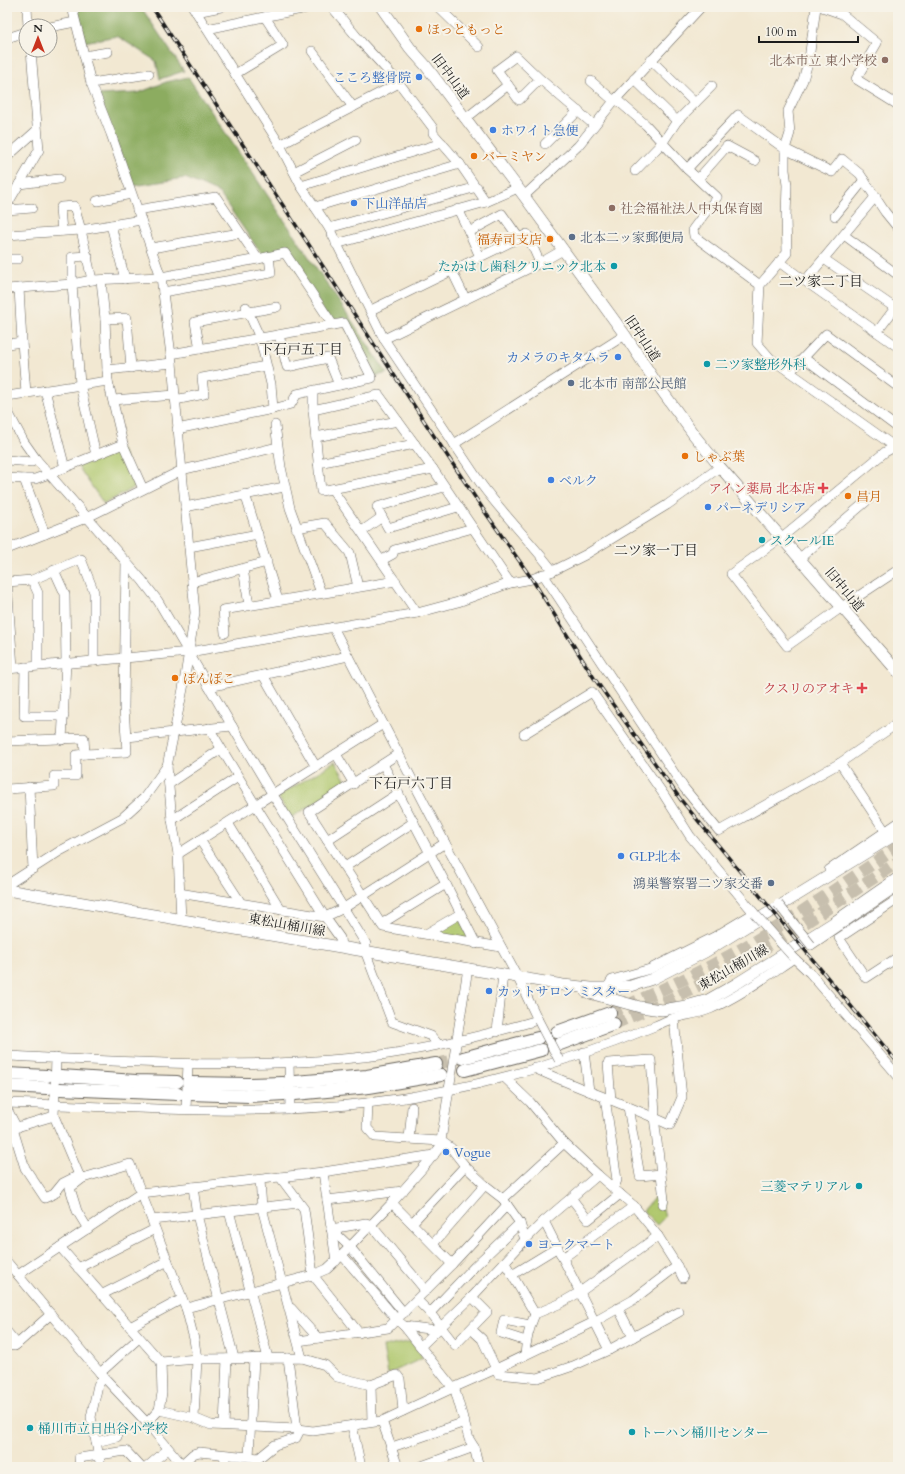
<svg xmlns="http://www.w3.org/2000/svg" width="905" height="1474" viewBox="0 0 905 1474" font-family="Cardo,'Noto Serif JP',serif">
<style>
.green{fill:#b0c86e;stroke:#667245}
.forest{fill:#8cac61;stroke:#54643e}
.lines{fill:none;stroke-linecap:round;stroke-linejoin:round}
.highway-tunnel{stroke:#c7bfae;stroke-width:12;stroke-dasharray:12 6;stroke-linecap:butt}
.minor-casing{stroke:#67635c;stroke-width:10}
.major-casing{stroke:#67635c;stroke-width:12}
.highway-casing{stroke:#67635c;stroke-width:14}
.minor{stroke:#fff;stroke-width:9}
.major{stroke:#fff;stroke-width:11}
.highway{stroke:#fff;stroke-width:12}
.rail-casing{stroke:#1c1c1c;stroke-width:3.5}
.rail{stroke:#f7f3e8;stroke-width:2;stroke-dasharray:6;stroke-linecap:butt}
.minor-bridge-casing{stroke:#67635c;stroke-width:10;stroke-linecap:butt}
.minor-bridge{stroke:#fff;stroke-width:9}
.food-dot{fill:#e8710a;stroke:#f7f3e8;stroke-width:1.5}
.education-dot{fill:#8d6e63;stroke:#f7f3e8;stroke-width:1.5}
.shop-dot{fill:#3f7fe0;stroke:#f7f3e8;stroke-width:1.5}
.service-dot{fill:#5c6f8a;stroke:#f7f3e8;stroke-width:1.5}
.culture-dot{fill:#0f9aa8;stroke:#f7f3e8;stroke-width:1.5}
.health-dot{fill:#e0444e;stroke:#f7f3e8;stroke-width:1.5}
.labels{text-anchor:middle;stroke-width:4;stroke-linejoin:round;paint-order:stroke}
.food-label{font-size:13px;fill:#c56008;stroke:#f7f3e8;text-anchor:start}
.education-label{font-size:13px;fill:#785e54;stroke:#f7f3e8;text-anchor:end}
.street-label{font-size:13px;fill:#1c1c1c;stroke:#f7f3e8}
.shop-label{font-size:13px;fill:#366cbe;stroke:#f7f3e8;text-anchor:start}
.service-label{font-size:13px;fill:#4e5e75;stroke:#f7f3e8;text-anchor:start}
.culture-label{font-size:13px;fill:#0d838f;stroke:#f7f3e8;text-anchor:start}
.health-label{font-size:13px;fill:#be3a42;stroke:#f7f3e8;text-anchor:end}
.neighbourhood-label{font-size:14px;fill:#1c1c1c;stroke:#f7f3e8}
</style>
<rect width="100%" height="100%" fill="#f7f3e8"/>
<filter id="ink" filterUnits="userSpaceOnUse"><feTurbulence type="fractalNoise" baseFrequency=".025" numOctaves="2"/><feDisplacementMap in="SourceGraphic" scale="8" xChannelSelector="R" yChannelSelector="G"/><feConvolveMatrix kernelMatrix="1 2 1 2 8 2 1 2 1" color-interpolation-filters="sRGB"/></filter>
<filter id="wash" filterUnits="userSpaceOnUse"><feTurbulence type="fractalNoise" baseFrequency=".012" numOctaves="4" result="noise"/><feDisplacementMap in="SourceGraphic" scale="16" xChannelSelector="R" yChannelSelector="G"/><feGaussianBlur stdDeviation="0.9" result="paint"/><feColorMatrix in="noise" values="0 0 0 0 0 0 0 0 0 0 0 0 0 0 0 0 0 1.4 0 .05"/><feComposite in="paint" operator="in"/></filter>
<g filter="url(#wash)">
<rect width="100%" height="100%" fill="#f2e8d2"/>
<!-- green -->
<g class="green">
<polygon points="119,449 122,450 137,486 104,504 77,465"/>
<polygon points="335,762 348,784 290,818 278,796"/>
<polygon points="460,918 469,939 437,934 436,931"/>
<polygon points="659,1192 665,1217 657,1225 643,1211"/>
<polygon points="412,1341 423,1358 388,1374 383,1347"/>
</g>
<!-- forest -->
<g class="forest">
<polygon points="76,7 141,7 184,71 160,79 156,61 117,36 84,42"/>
<polygon points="188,77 387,373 373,377 342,320 330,322 285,250 262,255 219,193 185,178 133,186 98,95 138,93 166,82"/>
</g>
</g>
<g filter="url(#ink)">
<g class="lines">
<!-- highway-tunnel -->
<g class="highway-tunnel">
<path d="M610,1013C645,997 680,982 714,964C778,930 838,887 898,847"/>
<path d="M614,1024C650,1008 686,993 721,974C782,940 840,900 898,862"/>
<polyline points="436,1064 463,1058"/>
</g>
<defs>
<g id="minor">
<polyline points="27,7 28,26"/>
<polyline points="72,7 91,83 111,134 161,277 172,363 195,613 183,689 167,766 172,820 178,854 181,920"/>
<path d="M193,7L280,145L301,186L329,228L384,339L481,484C503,514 530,541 553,571"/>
<polyline points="332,7 362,43 399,83 433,128 433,133 460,164 486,202 518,188"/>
<polyline points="438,7 479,47"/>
<polyline points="816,7 809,59 803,80 788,111 790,133 785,149 785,170 787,185 786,217 787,253 760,285 757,343 770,358 898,449"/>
<polyline points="822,7 842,14 877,43 856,79 898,105"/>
<polyline points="196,12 221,7"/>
<polyline points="50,27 75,22"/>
<polyline points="207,29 311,7"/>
<polyline points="7,38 26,32"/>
<polyline points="312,51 353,107"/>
<polyline points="84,56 108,52"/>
<polyline points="651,60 695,103"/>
<polyline points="235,74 283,45 265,17"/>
<polyline points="540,79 519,100 497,70 516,56 540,79 594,125"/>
<polyline points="634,79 677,121"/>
<polyline points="591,81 614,101"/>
<polyline points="91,83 149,74"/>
<polyline points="616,99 646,125 687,169 717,197 693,229 694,236 760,285"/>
<polyline points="465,119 508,85"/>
<polyline points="545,144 578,111"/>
<polyline points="280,145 399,83"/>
<polyline points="7,157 37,130"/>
<polyline points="687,169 738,115 785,149 832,172 842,159 860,174 885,212 898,228"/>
<polyline points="635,171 663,142 677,121 712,86"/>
<polyline points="294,172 356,140"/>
<polyline points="698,179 727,146 755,161"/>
<polyline points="19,184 59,179"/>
<polyline points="301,186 442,143"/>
<polyline points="524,196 578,146 614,101 701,7"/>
<polyline points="876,196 805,281 898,347"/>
<polyline points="97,201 131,194"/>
<polyline points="7,205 39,150 31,50"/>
<polyline points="315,207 460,164"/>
<polyline points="458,209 469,232"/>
<polyline points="7,210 32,208"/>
<polyline points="137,210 216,197 258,259 285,253 333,325"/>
<polyline points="835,216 864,180"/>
<polyline points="111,225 125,279"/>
<polyline points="329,228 477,187"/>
<polyline points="62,231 60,209 61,207 74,206 81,230 92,280"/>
<polyline points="7,235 81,230 141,220"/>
<polyline points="844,235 898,275"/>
<polyline points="519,238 527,234 540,263"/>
<polyline points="336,244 486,202"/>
<polyline points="151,248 240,233"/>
<polyline points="88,256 72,257 72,284 80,384 96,455"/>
<polyline points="7,259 18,259"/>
<polyline points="824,259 898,310"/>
<polyline points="779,262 805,281"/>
<polyline points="452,271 465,298"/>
<polyline points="101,280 105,319 107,370 108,381 123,444 143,489"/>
<polyline points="7,289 72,284 92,280 161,277 258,259"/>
<polyline points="163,292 271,273 269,257"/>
<polyline points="246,307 260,338 271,384 273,409"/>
<polyline points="371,310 519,238 502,214 469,232 480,257"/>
<polyline points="105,319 127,318 131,368"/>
<polyline points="877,332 898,304"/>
<polyline points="279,335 287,367 328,358 339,385"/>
<polyline points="384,339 540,263 563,250"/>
<polyline points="22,342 26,393"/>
<polyline points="7,344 22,342 19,288"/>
<polyline points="200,349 195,322 277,307"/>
<polyline points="171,354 344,323 372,378 297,394 291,404 273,409 177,429"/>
<polyline points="804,358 898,428"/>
<polyline points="107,370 172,363"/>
<polyline points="790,372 826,334 898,387"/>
<polyline points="45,390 65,468"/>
<polyline points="313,391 313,410 321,491 433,469"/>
<polyline points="7,396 108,381"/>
<polyline points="113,400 175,395"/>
<polyline points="175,400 204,394 202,378 266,366"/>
<polyline points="7,410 24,442 36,459 142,580 158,601 273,795 366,944 365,951 392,1022 431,1036 438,1044"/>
<polyline points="313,410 379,395 433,469 510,583"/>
<polyline points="275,425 281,467 290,508 321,593"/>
<polyline points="316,437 398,421"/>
<polyline points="454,444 625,335"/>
<polyline points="898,445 885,452 782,537 731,574 787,646 842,607 898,570"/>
<polyline points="7,460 32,462 36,459"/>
<polyline points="318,463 415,444"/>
<polyline points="7,478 24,479"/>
<polyline points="332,489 417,613"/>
<polyline points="245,494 278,600"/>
<polyline points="185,507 284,487"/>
<polyline points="382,517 388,528 458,507"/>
<polyline points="296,528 325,523 350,553 358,587"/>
<polyline points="362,531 382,517 377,507 444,487"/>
<polyline points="45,534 24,479 35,479 49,474 123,444"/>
<polyline points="189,547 258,534"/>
<polyline points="7,549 88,517 182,470 277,447"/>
<polyline points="800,558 869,499"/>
<polyline points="382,560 393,554 394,550 473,528"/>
<polyline points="243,569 249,605"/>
<polyline points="54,570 65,594 66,663 62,740"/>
<polyline points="543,574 684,788 719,831 840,763 898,723"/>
<polyline points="32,580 38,593 38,665"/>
<polyline points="7,581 13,668"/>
<polyline points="7,582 32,580 81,559 94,592 94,661"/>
<polyline points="192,582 267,562"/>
<polyline points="225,633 223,610 396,581"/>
<polyline points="25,667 24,716 64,716"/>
<polyline points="7,669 189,652 417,613 458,602 510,583 532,579 553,571 585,555 667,505 720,467"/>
<polyline points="263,675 316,767"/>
<polyline points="209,687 348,656"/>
<polyline points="209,728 256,806 325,917 344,908 445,843"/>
<polyline points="524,734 592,692 664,795 690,836 754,913 714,937 650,969 612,980 607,988"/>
<polyline points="127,737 232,726"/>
<polyline points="7,741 84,738 85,754 76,755 76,776 54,776 54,786 7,789"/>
<polyline points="85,754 127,752 124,708 126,561"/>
<polyline points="336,754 354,784"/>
<polyline points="398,754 309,812 383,927 501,947"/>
<polyline points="840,763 885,831"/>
<polyline points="383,764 446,884 476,944"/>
<polyline points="169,784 221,749"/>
<polyline points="29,787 33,869"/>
<polyline points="172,820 238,777"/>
<polyline points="228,823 281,910"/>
<polyline points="200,840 241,903"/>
<polyline points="327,840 399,793"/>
<polyline points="178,854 383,724"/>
<polyline points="345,867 414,822"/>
<polyline points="829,870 898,823"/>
<polyline points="7,885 60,851 122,818 144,798 167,766"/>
<polyline points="179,893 325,917 340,938 341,947"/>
<polyline points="898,899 839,938 866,978 898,957"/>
<polyline points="381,924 446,884"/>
<polyline points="426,934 460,914"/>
<polyline points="811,945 898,886"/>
<polyline points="497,1032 503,974"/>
<polyline points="584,1052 589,1091"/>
<path d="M7,1056C134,1062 262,1071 388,1054C439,1047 489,1034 538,1020L517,976L445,843L333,627"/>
<polyline points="56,1058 54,1116 79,1175 83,1178 130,1164 186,1308 194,1339 197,1359 194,1418"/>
<polyline points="289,1063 290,1109"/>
<path d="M534,1068C579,1089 626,1104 670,1125L682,1097L674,1019"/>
<polyline points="605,1098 617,1180 614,1188"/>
<polyline points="611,1100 608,1063 651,1060 655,1112 654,1117 664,1199 663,1204"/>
<path d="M7,1103C127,1107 248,1117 367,1103C466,1092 563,1064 655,1026C662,1023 668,1020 674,1018C686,1015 698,1014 710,1009C740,996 767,976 794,958L810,973L898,1076"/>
<polyline points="368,1103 367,1128 375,1137 441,1141 451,1148 465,1166 485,1185 503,1199 520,1223 525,1240"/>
<polyline points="628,1107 640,1176 661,1174"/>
<polyline points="7,1109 17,1128"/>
<polyline points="186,1109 188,1064"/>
<polyline points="13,1129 25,1168 45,1198 54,1194 63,1183 79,1175"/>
<polyline points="7,1130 54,1116"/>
<polyline points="409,1139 412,1107"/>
<polyline points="323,1172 336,1261"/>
<polyline points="280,1177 304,1209 313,1275 359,1333"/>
<polyline points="83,1178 70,1188 77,1211 88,1229"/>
<polyline points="260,1180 262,1208 302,1358"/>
<polyline points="193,1187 197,1215 234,1358"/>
<polyline points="503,1199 564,1143"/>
<polyline points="572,1199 588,1220 620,1194"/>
<polyline points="327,1200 403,1191"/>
<polyline points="392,1203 452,1264"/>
<polyline points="229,1211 268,1358"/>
<polyline points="152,1220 299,1203"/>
<polyline points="544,1221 609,1350"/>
<polyline points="412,1223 465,1166"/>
<polyline points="331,1229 366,1223 371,1225 426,1291"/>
<polyline points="331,1229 350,1247 404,1313"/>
<polyline points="433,1244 485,1185"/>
<polyline points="60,1247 161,1362 162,1393 159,1410 147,1423"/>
<polyline points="342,1255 397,1320 404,1326 437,1330"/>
<polyline points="563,1258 634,1206"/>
<polyline points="7,1262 100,1373 147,1423 184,1467"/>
<polyline points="505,1263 535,1314"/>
<polyline points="677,1266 683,1278"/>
<polyline points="78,1268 155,1229"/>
<polyline points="18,1275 141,1193 323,1172 434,1155"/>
<polyline points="512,1275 558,1247"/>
<polyline points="101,1295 168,1261"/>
<polyline points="417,1300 430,1313 455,1345 487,1312 472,1297"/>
<polyline points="186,1308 313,1275 327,1269 342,1255 392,1203 428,1162 440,1147 468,968"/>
<polyline points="291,1308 318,1338"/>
<polyline points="618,1308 633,1337"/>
<polyline points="430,1313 475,1266 520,1223"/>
<polyline points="130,1327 182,1299"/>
<polyline points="471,1329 482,1339 496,1369 594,1322 633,1300 677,1266 658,1236 634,1206 598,1175 564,1143 530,1102 505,1078"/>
<polyline points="7,1332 17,1344"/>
<polyline points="298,1341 388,1328 452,1264 507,1205"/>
<polyline points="526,1341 501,1333 504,1320 530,1325"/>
<polyline points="7,1345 15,1346 51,1314"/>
<polyline points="421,1346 472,1297 525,1240 544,1221 598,1175"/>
<path d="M525,1355C526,1340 529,1328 535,1314L559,1304L580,1292L658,1236"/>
<polyline points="288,1358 297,1429 313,1431 382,1421 453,1388 404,1326"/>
<polyline points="161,1362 197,1359 302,1358 325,1365 337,1377 371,1385 397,1375 400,1379 403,1411"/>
<polyline points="100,1373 139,1338"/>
<polyline points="371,1385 372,1422"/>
<polyline points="159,1410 194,1418 211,1425 297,1429"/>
<polyline points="382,1421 398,1467"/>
<polyline points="224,1425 227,1359"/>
<polyline points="352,1425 361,1467"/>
<polyline points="96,1442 117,1437"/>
<polyline points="392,1447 465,1422"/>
<polyline points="224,1455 226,1467"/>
<polyline points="249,1457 254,1358"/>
<polyline points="182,1464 193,1454 199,1452 259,1458 275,1445 296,1438 300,1430"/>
<polyline points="80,1467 79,1458 126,1451 141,1467"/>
<polyline points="101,1467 91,1417 98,1385 104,1377"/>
<polyline points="147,1467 168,1449"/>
<polyline points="419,1467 474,1447"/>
<polyline points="479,1467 474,1447 469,1439 455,1390 453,1388 496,1369 498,1374 538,1378 573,1366 609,1350 679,1312"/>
</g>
<g id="major">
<polyline points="381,7 410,48 426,66 524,196 625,335 655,381 694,435 720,467 898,672"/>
<polyline points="7,890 563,985 591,988 607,988 631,986 652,979 705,952 898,833"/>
<polyline points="586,992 640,1007 662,1010 686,1006 708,1000 736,984 833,923 898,878"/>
</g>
<g id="highway">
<polyline points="557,1032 610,1013"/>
<polyline points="560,1044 614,1024"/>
<polyline points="463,1058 538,1038"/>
<polyline points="465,1070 541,1050"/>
<polyline points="7,1074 47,1076"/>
<polyline points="61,1076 136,1081 177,1082"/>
<polyline points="295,1082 367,1076 436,1064"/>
<polyline points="191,1083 248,1084 283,1083"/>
<polyline points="7,1086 47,1088"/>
<polyline points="60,1089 178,1094"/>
<polyline points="190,1094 249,1096 284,1094"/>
<polyline points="295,1094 369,1087 441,1075"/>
</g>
</defs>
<!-- minor casing -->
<use href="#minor" class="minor-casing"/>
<!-- major casing -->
<use href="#major" class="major-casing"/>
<!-- highway casing -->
<use href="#highway" class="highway-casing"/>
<!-- minor -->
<use href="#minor" class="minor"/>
<!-- major -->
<use href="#major" class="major"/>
<!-- highway -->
<use href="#highway" class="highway"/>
<defs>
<polyline id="rail" points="152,7 311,248 430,430 485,512 532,579 594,678 681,800 898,1063"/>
</defs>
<!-- rail casing -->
<use href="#rail" class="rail-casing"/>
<!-- rail -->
<use href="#rail" class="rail"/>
<defs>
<g id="minor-bridge">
<polyline points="778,904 811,945"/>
<polyline points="754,913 794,958"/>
<polyline points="538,1020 559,1060"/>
</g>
</defs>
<!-- minor-bridge casing -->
<use href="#minor-bridge" class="minor-bridge-casing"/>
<!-- minor-bridge -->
<use href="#minor-bridge" class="minor-bridge"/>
</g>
</g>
<!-- markers -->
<g class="food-dot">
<circle cx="419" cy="29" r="4"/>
<circle cx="474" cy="156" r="4"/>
<circle cx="550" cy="239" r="4"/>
<circle cx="685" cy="456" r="4"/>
<circle cx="848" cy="496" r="4"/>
<circle cx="175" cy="678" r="4"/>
</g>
<g class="education-dot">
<circle cx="885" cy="60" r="4"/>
<circle cx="612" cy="208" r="4"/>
</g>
<g class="shop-dot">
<circle cx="419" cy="77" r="4"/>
<circle cx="493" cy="130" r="4"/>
<circle cx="354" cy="203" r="4"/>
<circle cx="618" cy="357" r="4"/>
<circle cx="551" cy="480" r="4"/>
<circle cx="708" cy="507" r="4"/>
<circle cx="621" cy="856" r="4"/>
<circle cx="489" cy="991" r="4"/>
<circle cx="446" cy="1152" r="4"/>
<circle cx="529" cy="1244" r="4"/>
</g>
<g class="service-dot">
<circle cx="572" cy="237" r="4"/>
<circle cx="571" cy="383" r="4"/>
<circle cx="771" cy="883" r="4"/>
</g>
<g class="culture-dot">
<circle cx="614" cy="266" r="4"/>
<circle cx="707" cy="364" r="4"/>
<circle cx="762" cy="540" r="4"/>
<circle cx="859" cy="1186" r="4"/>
<circle cx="30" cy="1428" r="4"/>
<circle cx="632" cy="1432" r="4"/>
</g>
<g class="health-dot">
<path d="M821 482h4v4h4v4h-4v4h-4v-4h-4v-4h4z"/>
<path d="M860 682h4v4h4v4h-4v4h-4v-4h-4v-4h4z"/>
</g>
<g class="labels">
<!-- food labels -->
<g class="food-label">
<text x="427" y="34">ほっともっと</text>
<text x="482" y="161">バーミヤン</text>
<text x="542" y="244" text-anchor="end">福寿司支店</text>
<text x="693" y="461">しゃぶ葉</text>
<text x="856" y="501">昌月</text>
<text x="183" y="683">ぽんぽこ</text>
</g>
<!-- education labels -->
<g class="education-label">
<text x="877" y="65">北本市立 東小学校</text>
<text x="620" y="213" text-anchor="start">社会福祉法人中丸保育園</text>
</g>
<!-- street labels -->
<g class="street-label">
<text transform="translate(451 76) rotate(53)" y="5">旧中山道</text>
<text transform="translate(643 338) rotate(56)" y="5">旧中山道</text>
<text transform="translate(845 589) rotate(50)" y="5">旧中山道</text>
<text transform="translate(287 924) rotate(10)" y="5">東松山桶川線</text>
<text transform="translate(733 967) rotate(-30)" y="5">東松山桶川線</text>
</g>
<!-- shop labels -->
<g class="shop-label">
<text x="411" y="82" text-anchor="end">こころ整骨院</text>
<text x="501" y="135">ホワイト急便</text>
<text x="362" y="208">下山洋品店</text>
<text x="610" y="362" text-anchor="end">カメラのキタムラ</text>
<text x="559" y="485">ベルク</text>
<text x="716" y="512">パーネデリシア</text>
<text x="629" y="861">GLP北本</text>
<text x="497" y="996">カットサロン ミスター</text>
<text x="454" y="1157">Vogue</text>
<text x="537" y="1249">ヨークマート</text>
</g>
<!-- service labels -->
<g class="service-label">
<text x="580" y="242">北本二ッ家郵便局</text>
<text x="579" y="388">北本市 南部公民館</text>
<text x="763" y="888" text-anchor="end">鴻巣警察署二ツ家交番</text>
</g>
<!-- culture labels -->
<g class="culture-label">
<text x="606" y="271" text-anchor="end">たかはし歯科クリニック北本</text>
<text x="715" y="369">二ツ家整形外科</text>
<text x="770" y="545">スクールIE</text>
<text x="851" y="1191" text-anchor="end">三菱マテリアル</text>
<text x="38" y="1433">桶川市立日出谷小学校</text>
<text x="640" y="1437">トーハン桶川センター</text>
</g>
<!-- health labels -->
<g class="health-label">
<text x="815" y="493">アイン薬局 北本店</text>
<text x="854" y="693">クスリのアオキ</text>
</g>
<!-- neighbourhood labels -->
<g class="neighbourhood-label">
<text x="821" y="286">二ツ家二丁目</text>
<text x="301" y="354">下石戸五丁目</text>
<text x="656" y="555">二ツ家一丁目</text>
<text x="411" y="788">下石戸六丁目</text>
</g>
</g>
<!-- margin -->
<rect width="905" height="1474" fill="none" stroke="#f7f3e8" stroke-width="24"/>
<!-- north arrow -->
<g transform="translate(38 38)"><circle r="19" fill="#f7f3e8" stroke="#9f9d96"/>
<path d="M0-3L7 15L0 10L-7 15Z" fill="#c8321e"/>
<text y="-6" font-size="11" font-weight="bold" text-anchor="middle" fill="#1c1c1c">N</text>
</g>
<!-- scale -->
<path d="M759 36v6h99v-6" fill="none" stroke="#1c1c1c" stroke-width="2"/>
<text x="765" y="36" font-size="12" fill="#1c1c1c" stroke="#f7f3e8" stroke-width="3" paint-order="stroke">100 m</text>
</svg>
